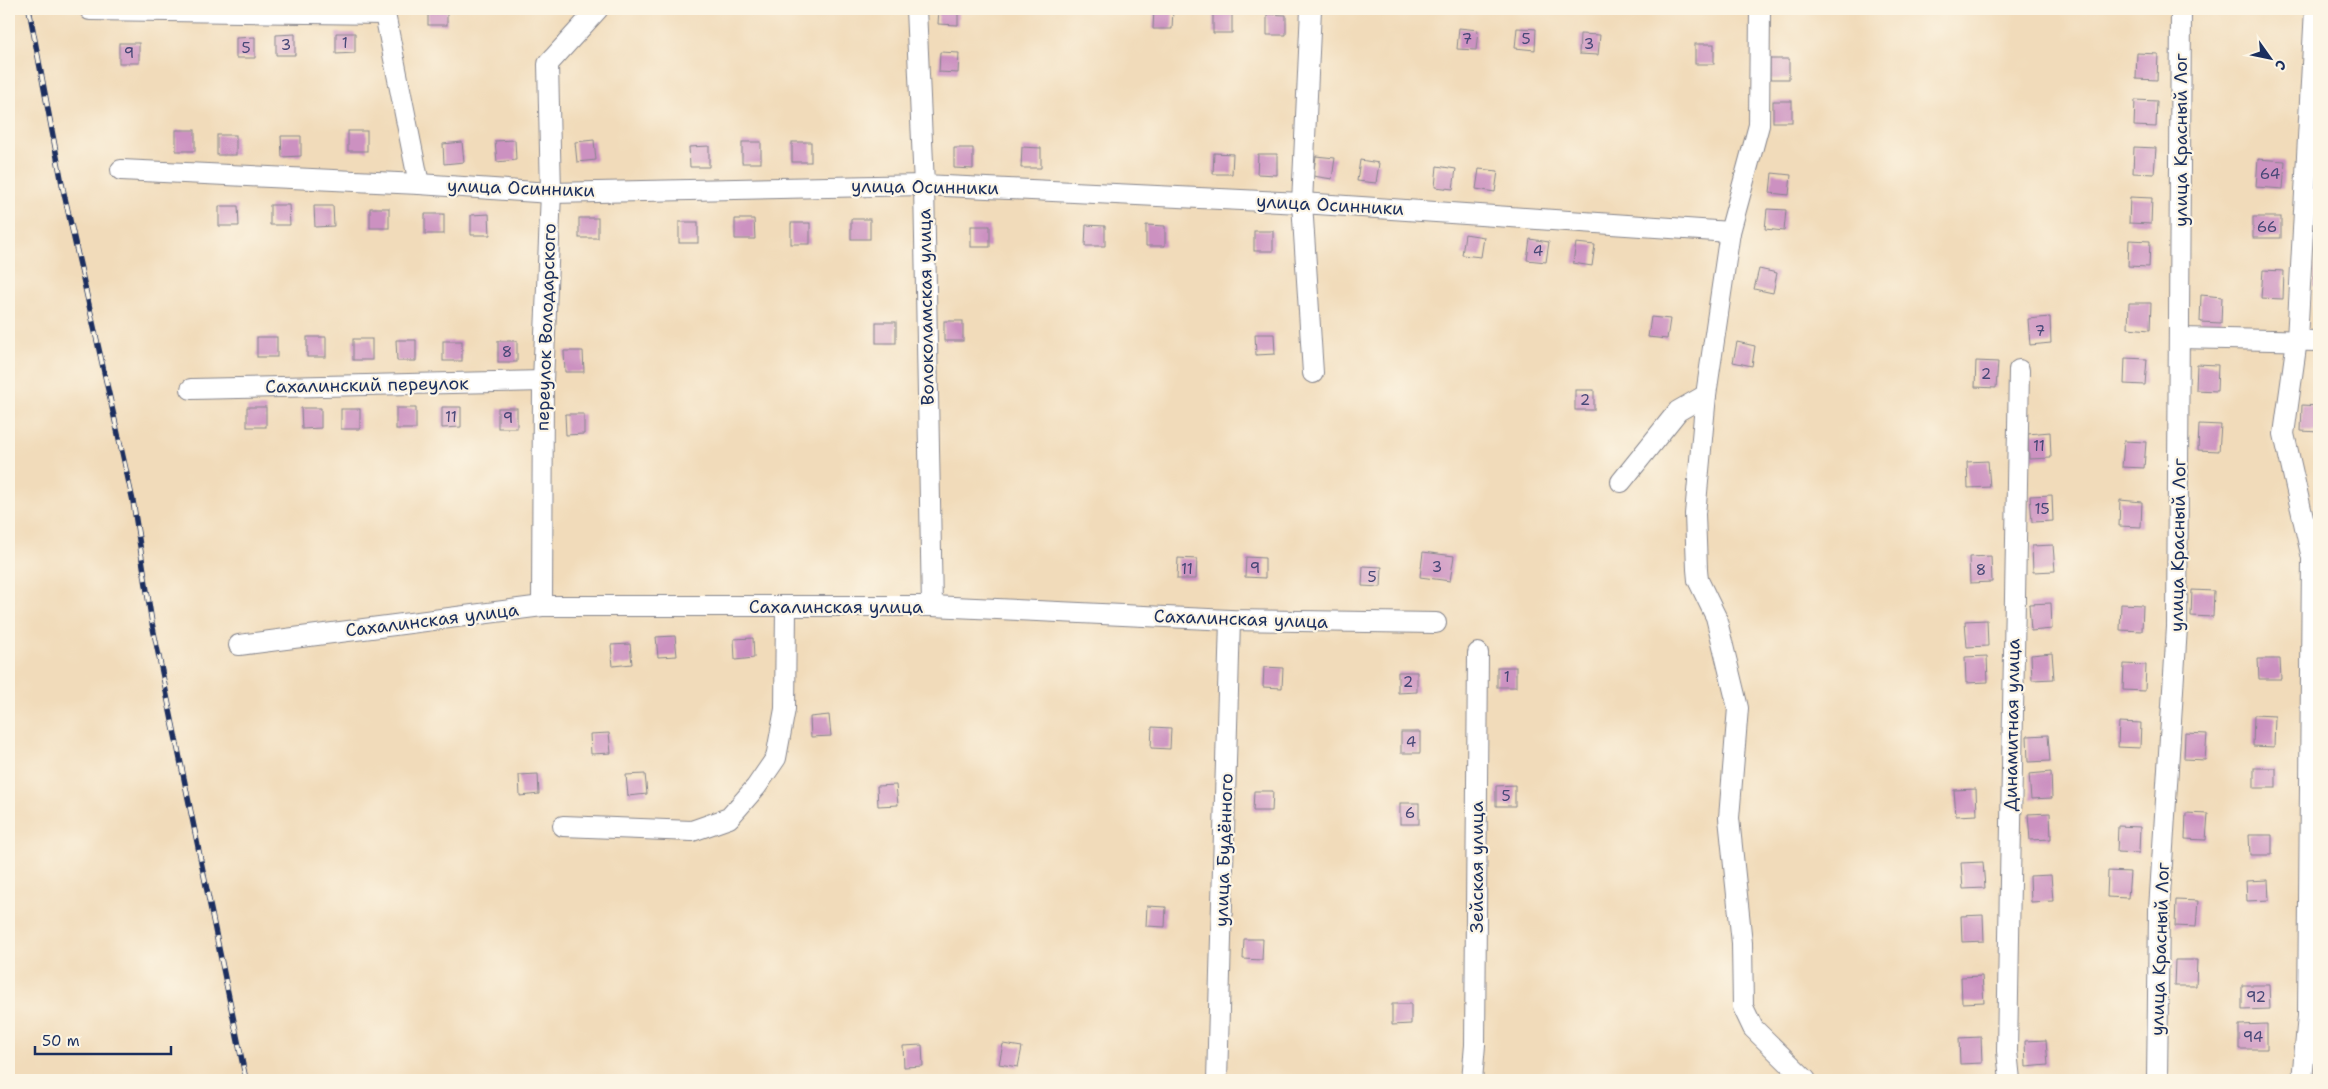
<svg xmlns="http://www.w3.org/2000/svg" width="2328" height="1089" viewBox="0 0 2328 1089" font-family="'Shantell Sans',sans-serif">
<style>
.building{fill:#cc91c1}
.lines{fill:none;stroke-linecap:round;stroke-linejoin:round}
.street-casing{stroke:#86858c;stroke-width:22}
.street{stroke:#fff;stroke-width:20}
.rail-casing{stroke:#1b2f5e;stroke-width:5.5}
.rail{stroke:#fcf5e5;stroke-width:4;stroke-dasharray:11;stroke-linecap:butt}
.labels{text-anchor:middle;stroke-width:4.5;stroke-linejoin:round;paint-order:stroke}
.number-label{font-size:15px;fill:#474877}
.street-label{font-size:18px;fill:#1b2f5e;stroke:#fcf5e5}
</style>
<rect width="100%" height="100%" fill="#fcf5e5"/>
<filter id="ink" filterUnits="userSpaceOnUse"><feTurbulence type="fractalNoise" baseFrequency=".02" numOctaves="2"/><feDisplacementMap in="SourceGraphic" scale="10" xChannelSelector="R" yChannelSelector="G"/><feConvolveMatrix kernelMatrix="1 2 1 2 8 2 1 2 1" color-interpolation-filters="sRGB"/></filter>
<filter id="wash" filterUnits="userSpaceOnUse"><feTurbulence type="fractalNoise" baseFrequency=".0096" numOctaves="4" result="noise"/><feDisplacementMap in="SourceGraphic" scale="20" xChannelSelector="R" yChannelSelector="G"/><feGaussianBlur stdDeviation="1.12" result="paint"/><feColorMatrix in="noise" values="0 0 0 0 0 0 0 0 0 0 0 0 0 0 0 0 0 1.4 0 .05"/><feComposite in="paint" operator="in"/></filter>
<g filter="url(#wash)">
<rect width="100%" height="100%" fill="#f1dbba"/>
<g id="blocks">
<!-- building -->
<g class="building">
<rect x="428" y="9" width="19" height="16"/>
<polygon points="939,9 958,9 958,25 938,24"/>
<polygon points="1154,9 1173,9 1172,29 1153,29"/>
<polygon points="1213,12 1232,13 1232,33 1213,33"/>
<polygon points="1267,14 1286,15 1286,35 1267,35"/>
<polygon points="1459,28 1478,30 1476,50 1457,49"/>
<polygon points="1517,28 1536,29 1535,50 1515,48"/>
<polygon points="336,33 355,33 355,53 336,54"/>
<polygon points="295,34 295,55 276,55 276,35"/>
<polygon points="1580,34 1600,35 1598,55 1579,54"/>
<polygon points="255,37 255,58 236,58 236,38"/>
<rect x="119" y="43" width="20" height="20"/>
<rect x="1695" y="44" width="19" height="20"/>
<polygon points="940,52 959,53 958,73 939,72"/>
<polygon points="2137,53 2158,54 2157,80 2136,79"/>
<rect x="1770" y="59" width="19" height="20"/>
<polygon points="2135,100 2157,101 2156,127 2134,126"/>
<rect x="1773" y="101" width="19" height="21"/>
<rect x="176" y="130" width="19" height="21"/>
<rect x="348" y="131" width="19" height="20"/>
<rect x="217" y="135" width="19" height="20"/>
<polygon points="281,136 301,136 301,156 282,157"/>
<polygon points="515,140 516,160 497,162 495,141"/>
<polygon points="594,140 596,160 577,162 575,142"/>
<polygon points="462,142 464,162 444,164 443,144"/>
<rect x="742" y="142" width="19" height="21"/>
<rect x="792" y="142" width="19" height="20"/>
<polygon points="709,146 709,167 690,167 689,147"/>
<polygon points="1022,147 1041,148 1041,168 1021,168"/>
<polygon points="2134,147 2156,148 2154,174 2133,173"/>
<polygon points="954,148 973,148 973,169 954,168"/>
<polygon points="1214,153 1233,154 1232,174 1213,174"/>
<polygon points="1258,154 1277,154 1277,175 1257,174"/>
<polygon points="1316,156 1335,158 1332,179 1313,176"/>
<polygon points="2258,159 2285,161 2283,189 2256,187"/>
<polygon points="1360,160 1379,163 1376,183 1357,181"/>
<polygon points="1437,166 1456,169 1453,189 1435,187"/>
<polygon points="1479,169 1498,171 1495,192 1476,189"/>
<polygon points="1772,173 1791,175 1789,195 1770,193"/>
<polygon points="2130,197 2152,198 2151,224 2129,223"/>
<polygon points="270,205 289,205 290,225 270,225"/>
<polygon points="219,206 238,206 239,226 219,226"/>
<polygon points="314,206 333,206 334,226 315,227"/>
<rect x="370" y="208" width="19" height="20"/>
<polygon points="1767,209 1786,210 1784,231 1765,229"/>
<rect x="425" y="214" width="19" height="20"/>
<polygon points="489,214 490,235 471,235 471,215"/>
<rect x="2253" y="217" width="28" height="21"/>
<rect x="579" y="218" width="19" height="20"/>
<polygon points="735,219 754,219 755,239 735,239"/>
<rect x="851" y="219" width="19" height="20"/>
<rect x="679" y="222" width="19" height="21"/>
<rect x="791" y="223" width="19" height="21"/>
<polygon points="1086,225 1105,226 1105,246 1085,246"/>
<polygon points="1146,225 1165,226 1165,246 1146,246"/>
<rect x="971" y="226" width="19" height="21"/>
<rect x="1254" y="231" width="19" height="20"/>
<polygon points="1465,234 1484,237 1481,257 1462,255"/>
<polygon points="1530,239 1549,242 1546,262 1527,260"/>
<polygon points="2129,240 2150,241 2149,267 2128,266"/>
<polygon points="1576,243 1595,245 1592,266 1573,263"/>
<polygon points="2315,261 2319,261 2319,287 2314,287"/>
<polygon points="1759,269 1777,273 1773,293 1754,289"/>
<polygon points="2263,270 2284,271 2283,299 2261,298"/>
<polygon points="2201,295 2222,297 2221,323 2200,322"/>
<polygon points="2129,303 2151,303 2150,330 2128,328"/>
<polygon points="1651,317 1670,319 1667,339 1648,337"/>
<polygon points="2050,317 2051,343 2030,345 2028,319"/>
<rect x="944" y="321" width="19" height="20"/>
<rect x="876" y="322" width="20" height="21"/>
<polygon points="1255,334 1274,334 1275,354 1256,355"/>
<rect x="257" y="337" width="20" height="20"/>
<rect x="307" y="337" width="19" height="20"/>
<rect x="353" y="339" width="19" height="21"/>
<polygon points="396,340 416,340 416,361 397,361"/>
<rect x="443" y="341" width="19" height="20"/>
<rect x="498" y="341" width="19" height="21"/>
<polygon points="1737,342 1755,346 1752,366 1733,362"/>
<polygon points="564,351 583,351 584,372 565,372"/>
<polygon points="2125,358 2147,359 2145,385 2124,384"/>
<polygon points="1976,361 1998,362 1996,388 1975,387"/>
<polygon points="2197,364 2218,365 2217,391 2196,390"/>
<rect x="1575" y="390" width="19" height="20"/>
<polygon points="2302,405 2319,406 2319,432 2301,431"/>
<rect x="247" y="407" width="19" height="20"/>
<polygon points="442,407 461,407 461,427 442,428"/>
<polygon points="301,408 321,408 321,428 302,429"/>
<rect x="396" y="408" width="20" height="21"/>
<rect x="498" y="408" width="19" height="20"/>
<rect x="341" y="409" width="19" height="20"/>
<polygon points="565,414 584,414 584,434 566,435"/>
<polygon points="2199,424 2221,425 2219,451 2198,450"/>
<polygon points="2050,432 2051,458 2029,459 2028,434"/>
<polygon points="2124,441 2146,442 2144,468 2122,467"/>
<polygon points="1988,461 1990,487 1968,488 1967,462"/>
<polygon points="2052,495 2053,521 2032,522 2030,496"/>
<polygon points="2120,500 2142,502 2141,527 2119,526"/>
<polygon points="2053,545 2055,571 2033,572 2032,546"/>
<polygon points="1423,552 1454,556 1450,581 1420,577"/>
<polygon points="1991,556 1992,582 1970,583 1969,557"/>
<polygon points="1246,557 1265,558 1265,578 1245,577"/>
<polygon points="1178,558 1197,559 1196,579 1177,579"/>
<polygon points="1363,566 1382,567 1381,587 1362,586"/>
<polygon points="2192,590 2214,591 2213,617 2191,616"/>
<polygon points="2051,603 2052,629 2031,631 2029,604"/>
<polygon points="2121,604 2143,605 2142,631 2120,630"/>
<polygon points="1987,620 1988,646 1967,647 1965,621"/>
<polygon points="675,636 677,656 658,657 656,637"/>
<polygon points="753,638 754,658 735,660 734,639"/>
<polygon points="630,644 632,664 613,666 611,645"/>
<polygon points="2052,653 2054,679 2032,680 2031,655"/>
<polygon points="1987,656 1988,682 1966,683 1965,657"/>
<polygon points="2258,659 2280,659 2281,679 2259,679"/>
<polygon points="2124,664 2146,665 2145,691 2123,690"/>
<polygon points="1264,667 1283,668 1282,688 1263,687"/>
<rect x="1497" y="667" width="19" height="20"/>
<polygon points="1398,672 1417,672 1417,692 1398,693"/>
<polygon points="829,715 831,736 811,737 810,717"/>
<polygon points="2254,715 2275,716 2274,747 2253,746"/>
<polygon points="2119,722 2141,723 2140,748 2118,747"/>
<polygon points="1152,727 1171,728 1170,749 1151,748"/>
<rect x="1401" y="732" width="19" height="21"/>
<polygon points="609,733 611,753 591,754 590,734"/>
<polygon points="2185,733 2207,734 2205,760 2184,759"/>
<polygon points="2048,735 2050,761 2028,762 2027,736"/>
<rect x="2254" y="768" width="22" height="20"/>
<polygon points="2051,772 2052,798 2031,799 2029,774"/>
<polygon points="538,774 539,794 520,796 519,775"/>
<polygon points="645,774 647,794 628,796 626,775"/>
<polygon points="896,785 898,805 878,806 877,786"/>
<polygon points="1515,785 1515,806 1496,806 1496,786"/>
<polygon points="1976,789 1977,815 1956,816 1954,790"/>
<polygon points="1254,791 1273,791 1272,811 1253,811"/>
<rect x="1400" y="803" width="19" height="21"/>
<polygon points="2050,813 2051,839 2030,840 2028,814"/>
<polygon points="2186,813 2208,814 2206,840 2185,839"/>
<polygon points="2118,826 2140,827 2139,853 2117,852"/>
<polygon points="2249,835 2272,835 2272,855 2250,855"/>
<polygon points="1983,862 1985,888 1963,889 1961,863"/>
<polygon points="2108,871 2130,872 2128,898 2107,897"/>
<polygon points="2051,875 2053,901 2031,902 2030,876"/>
<polygon points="2268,880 2269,900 2247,901 2246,881"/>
<polygon points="2176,900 2198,901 2196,927 2175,926"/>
<polygon points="1147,906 1166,907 1165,927 1146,926"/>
<polygon points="1983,915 1984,941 1962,942 1961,916"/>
<polygon points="1244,939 1263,939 1262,960 1243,959"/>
<polygon points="2175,960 2197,960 2196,986 2174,986"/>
<polygon points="1982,976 1984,1002 1962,1003 1961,977"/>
<polygon points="2242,985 2269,985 2270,1009 2242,1010"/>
<polygon points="1392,1004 1411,1004 1411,1024 1392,1025"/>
<polygon points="2267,1024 2267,1049 2239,1049 2239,1025"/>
<polygon points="1981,1037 1982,1063 1960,1064 1959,1038"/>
<polygon points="2046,1040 2048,1065 2026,1067 2025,1041"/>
<polygon points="1003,1044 1022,1047 1018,1067 999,1064"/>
<polygon points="922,1045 923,1066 904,1067 903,1046"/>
</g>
</g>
</g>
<g filter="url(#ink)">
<use href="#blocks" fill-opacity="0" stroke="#86858c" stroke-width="1"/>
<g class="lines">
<defs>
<g id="street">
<polyline points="386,9 385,14 419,184"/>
<polyline points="916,9 924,185 932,606"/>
<polyline points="1311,9 1302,203 1313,373"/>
<polyline points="1760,9 1759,125 1730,232 1706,395 1695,514 1697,569 1698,580 1716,617 1738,708 1729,818 1742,943 1743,1007 1753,1028 1806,1080"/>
<polyline points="90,10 385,14"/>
<polyline points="121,170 419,184 551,193 924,185 1302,203 1730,232"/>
<polyline points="2180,338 2319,341"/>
<polyline points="191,389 543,381"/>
<polyline points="1621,482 1678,411 1706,395"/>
<polyline points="542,606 543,381 551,193 548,64 598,9"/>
<polyline points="239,645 542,606 932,606 1230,620 1436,623"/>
<polyline points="563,826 692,831 729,818 756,787 776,758 785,709 786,608"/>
<polyline points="1217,1080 1230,620"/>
<polyline points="1472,1080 1475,1045 1478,653"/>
<polyline points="2010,1080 2007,1051 2019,370"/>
<polyline points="2157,1080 2159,910 2177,627 2181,9"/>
<polyline points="2302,1080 2308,1016 2312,558 2284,434 2297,340 2315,9"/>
</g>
</defs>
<!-- street casing -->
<use href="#street" class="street-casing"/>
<!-- street -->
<use href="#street" class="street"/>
<defs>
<polyline id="rail" points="29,9 63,189 133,501 152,623 246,1080"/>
</defs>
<!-- rail casing -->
<use href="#rail" class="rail-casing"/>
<!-- rail -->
<use href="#rail" class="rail"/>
</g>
</g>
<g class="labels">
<!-- number labels -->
<g class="number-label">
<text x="1467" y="44">7</text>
<text x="1526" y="44">5</text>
<text x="345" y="48">1</text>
<text x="1589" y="49">3</text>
<text x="286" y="50">3</text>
<text x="246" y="53">5</text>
<text x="129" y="58">9</text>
<text x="2270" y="179">64</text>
<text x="2267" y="232">66</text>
<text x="1538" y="256">4</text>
<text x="2040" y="336">7</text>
<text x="507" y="357">8</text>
<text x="1986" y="379">2</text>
<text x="1585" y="405">2</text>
<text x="451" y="422">11</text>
<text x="508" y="423">9</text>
<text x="2039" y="451">11</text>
<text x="2042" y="514">15</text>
<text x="1437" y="572">3</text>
<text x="1255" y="573">9</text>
<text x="1187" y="574">11</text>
<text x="1981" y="575">8</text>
<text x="1372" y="582">5</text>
<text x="1507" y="682">1</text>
<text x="1408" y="687">2</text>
<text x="1411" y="747">4</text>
<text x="1506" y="801">5</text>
<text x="1410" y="818">6</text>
<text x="2256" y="1002">92</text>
<text x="2253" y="1042">94</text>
</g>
<!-- street labels -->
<g class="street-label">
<text transform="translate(2181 140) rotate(-90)" y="6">улица Красный Лог</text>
<text transform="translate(925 187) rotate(1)" y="6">улица Осинники</text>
<text transform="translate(521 188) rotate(2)" y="6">улица Осинники</text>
<text transform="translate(1330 205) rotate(3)" y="6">улица Осинники</text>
<text transform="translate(926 307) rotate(-91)" y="6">Волоколамская улица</text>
<text transform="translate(546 327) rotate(-88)" y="6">переулок Володарского</text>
<text transform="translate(367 385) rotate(-1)" y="6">Сахалинский переулок</text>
<text transform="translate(2178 545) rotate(-89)" y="6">улица Красный Лог</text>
<text x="836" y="613">Сахалинская улица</text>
<text transform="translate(1241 619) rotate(2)" y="6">Сахалинская улица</text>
<text transform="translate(432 620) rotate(-7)" y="6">Сахалинская улица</text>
<text transform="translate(2012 725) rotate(-89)" y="6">Динамитная улица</text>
<text transform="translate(1224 850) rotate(-88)" y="6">улица Будённого</text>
<text transform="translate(1477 867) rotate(-90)" y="6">Зейская улица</text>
<text transform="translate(2160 949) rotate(-88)" y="6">улица Красный Лог</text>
</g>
</g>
<!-- margin -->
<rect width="2328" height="1089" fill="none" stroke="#fcf5e5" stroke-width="30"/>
<!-- north arrow -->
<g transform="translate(2270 58) rotate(123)" stroke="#fcf5e5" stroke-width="4" paint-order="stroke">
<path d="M0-4L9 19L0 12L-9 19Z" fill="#1b2f5e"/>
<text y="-8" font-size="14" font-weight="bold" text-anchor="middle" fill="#1b2f5e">С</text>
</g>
<!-- scale -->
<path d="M35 1046v8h136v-8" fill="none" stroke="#1b2f5e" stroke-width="2.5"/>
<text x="42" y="1046" font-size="15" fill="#1b2f5e" stroke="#fcf5e5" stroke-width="4" paint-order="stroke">50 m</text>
</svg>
